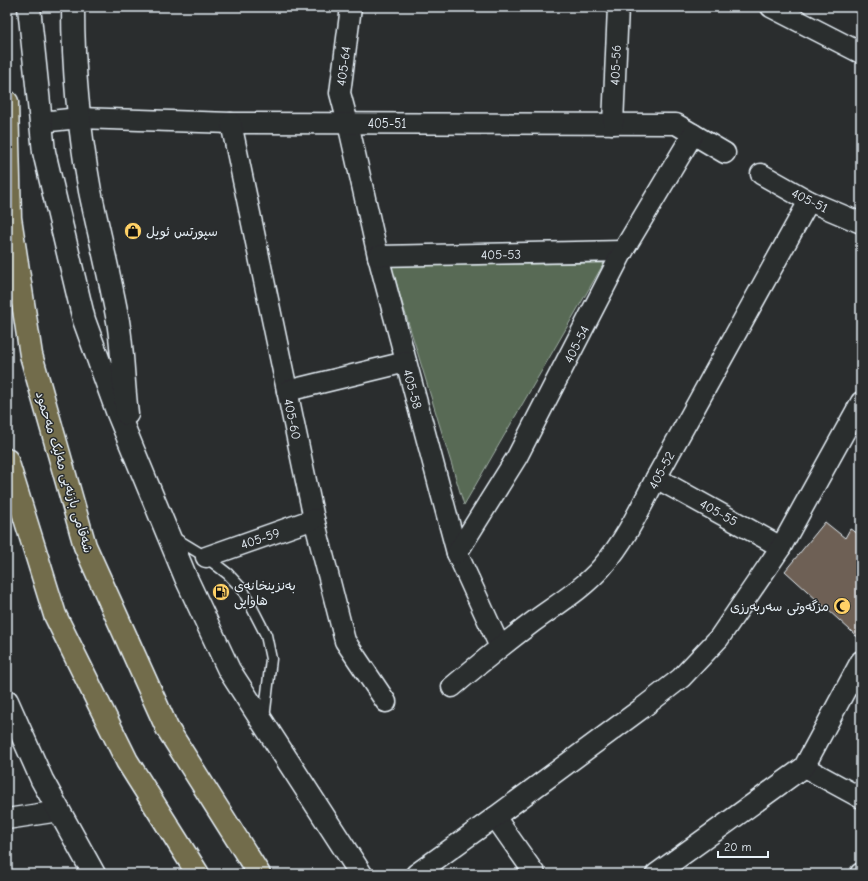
<svg xmlns="http://www.w3.org/2000/svg" width="868" height="881" viewBox="0 0 868 881" font-family="'Comic Neue','Playpen Sans Arabic',sans-serif">
<style>
.green{fill:#586a54;stroke:#a0aea6}
.building{fill:#6e6055;stroke:#e8f1f8}
.lines{fill:none;stroke-linecap:round;stroke-linejoin:round}
.lane-casing{stroke:#e8f1f8;stroke-width:13}
.street-casing{stroke:#e8f1f8;stroke-width:23}
.secondary-casing{stroke:#e8f1f8;stroke-width:25}
.highway-casing{stroke:#e8f1f8;stroke-width:25}
.lane{stroke:#2a2d2e;stroke-width:10}
.street{stroke:#2a2d2e;stroke-width:20}
.secondary{stroke:#2a2d2e;stroke-width:22}
.highway{stroke:#726c4b;stroke-width:22}
.labels{text-anchor:middle;stroke-width:3;stroke-linejoin:round;paint-order:stroke}
.street-label{font-size:13px;fill:#e8f1f8;stroke:#2a2d2e}
.poi-label{font-size:13px;fill:#e8f1f8;stroke:#2a2d2e;text-anchor:start}
</style>
<rect width="100%" height="100%" fill="#2a2d2e"/>
<filter id="ink" filterUnits="userSpaceOnUse"><feTurbulence type="fractalNoise" baseFrequency=".025" numOctaves="2"/><feDisplacementMap in="SourceGraphic" scale="8" xChannelSelector="R" yChannelSelector="G"/><feConvolveMatrix kernelMatrix="1 2 1 2 8 2 1 2 1" color-interpolation-filters="sRGB"/></filter>
<g filter="url(#ink)">
<!-- green -->
<polygon class="green" points="604,263 464,505 391,266"/>
<!-- building -->
<polygon class="building" points="825,522 845,538 850,529 861,535 861,640 785,571"/>
<g class="lines">
<defs>
<polyline id="lane" points="173,537 206,557 228,574 243,590 266,635 271,659 264,719"/>
<g id="street">
<polyline points="351,7 340,93 348,123 378,256 457,553 500,647"/>
<polyline points="771,7 861,53"/>
<polyline points="41,122 79,118 231,123 676,124 725,153"/>
<polyline points="231,123 314,519 345,641 386,702"/>
<polyline points="613,124 618,7"/>
<polyline points="761,174 809,201 861,223"/>
<polyline points="378,256 623,251"/>
<polyline points="287,391 406,362"/>
<polyline points="656,478 781,547"/>
<polyline points="457,553 517,457 623,251 693,134"/>
<polyline points="206,557 314,519"/>
<path d="M452,687C478,665 505,643 533,622C556,605 583,589 602,567C625,541 640,509 656,478L809,201"/>
<polyline points="804,767 861,798"/>
<polyline points="495,817 535,874"/>
<polyline points="7,819 59,811"/>
<polyline points="416,874 495,817 641,709 681,678 719,638 781,547 861,402"/>
<polyline points="656,874 804,767 861,661"/>
<polyline points="860,874 861,873"/>
</g>
<g id="secondary">
<polyline points="29,7 44,152 84,320 117,411 186,578 229,670 361,874"/>
<path d="M73,7C73,69 79,130 90,191C99,234 110,277 118,321C123,352 123,383 127,414"/>
<polyline points="7,701 42,780 94,874"/>
</g>
<g id="highway">
<polyline points="7,102 10,218 31,355 85,546 167,728 259,874"/>
<polyline points="7,460 55,615 127,761 198,874"/>
</g>
</defs>
<!-- lane casing -->
<use href="#lane" class="lane-casing"/>
<!-- street casing -->
<use href="#street" class="street-casing"/>
<!-- secondary casing -->
<use href="#secondary" class="secondary-casing"/>
<!-- highway casing -->
<use href="#highway" class="highway-casing"/>
<!-- lane -->
<use href="#lane" class="lane"/>
<!-- street -->
<use href="#street" class="street"/>
<!-- secondary -->
<use href="#secondary" class="secondary"/>
<!-- highway -->
<use href="#highway" class="highway"/>
</g>
</g>
<!-- icons -->
<defs>
<symbol id="shop-disc" viewBox="-11 -11 22 22"><circle r="9.5" fill="#ffd166" stroke="#2a2d2e"/><path d="M-5-2.5h2.3a2.7 3.5 0 0 1 5.4 0H5L5.5 6h-11ZM-1.5-2.5h3a1.5 2.3 0 0 0-3 0Z" fill="#111"/></symbol>
<symbol id="fuel-disc" viewBox="-11 -11 22 22"><circle r="9.5" fill="#ffd166" stroke="#2a2d2e"/><path d="M-5.5-6h7V0h2V4h1.3V-2.5L3-4.5l.8-.8L6-3V5H2.5V1h-1V6h-7ZM-4.2-4.7v3.2H.2V-4.7Z" fill="#111"/></symbol>
<symbol id="mosque-disc" viewBox="-11 -11 22 22"><circle r="9.5" fill="#ffd166" stroke="#2a2d2e"/><path d="M3.5-4.9A6 6 0 1 0 3.5 4.9A5 5 0 1 1 3.5-4.9Z" fill="#111"/></symbol>
</defs>
<g fill-rule="evenodd">
<use href="#shop-disc" x="123" y="221" width="20" height="20"/>
<use href="#fuel-disc" x="211" y="582" width="20" height="20"/>
<use href="#mosque-disc" x="832" y="596" width="20" height="20"/>
</g>
<g class="labels">
<!-- street labels -->
<g class="street-label">
<text transform="translate(615 65) rotate(-88)" y="5">405-56</text>
<text transform="translate(343 66) rotate(-82)" y="5">405-64</text>
<text x="387" y="128">405-51</text>
<text transform="translate(810 200) rotate(26)" y="5">405-51</text>
<text transform="translate(501 254) rotate(-1)" y="5">405-53</text>
<text transform="translate(576 344) rotate(-63)" y="5">405-54</text>
<text transform="translate(413 389) rotate(75)" y="5">405-58</text>
<text transform="translate(293 419) rotate(78)" y="5">405-60</text>
<text transform="translate(661 470) rotate(-62)" y="5">405-52</text>
<text transform="translate(65 472) rotate(73)" y="5">شەقامی بازنەیی مەلیک مەحمود</text>
<text transform="translate(719 512) rotate(29)" y="5">405-55</text>
<text transform="translate(260 538) rotate(-19)" y="5">405-59</text>
</g>
<!-- poi labels -->
<g class="poi-label">
<text x="146" y="236">سپورتس ئويل</text>
<text x="234" y="590">بەنزینخانەی<tspan x="234" dy="15">ھاوایی</tspan></text>
<text x="829" y="611" text-anchor="end">مزگەوتی سەربەرزی</text>
</g>
</g>
<!-- margin -->
<rect width="868" height="881" fill="none" stroke="#2a2d2e" stroke-width="24"/>
<rect x="12" y="12" width="844" height="857" fill="none" stroke="#e8f1f8" stroke-width="1.5" filter="url(#ink)"/>
<!-- scale -->
<path d="M718 851v6h50v-6" fill="none" stroke="#e8f1f8" stroke-width="2"/>
<text x="724" y="851" font-size="12" fill="#e8f1f8" stroke="#2a2d2e" stroke-width="3" paint-order="stroke">20 m</text>
</svg>
